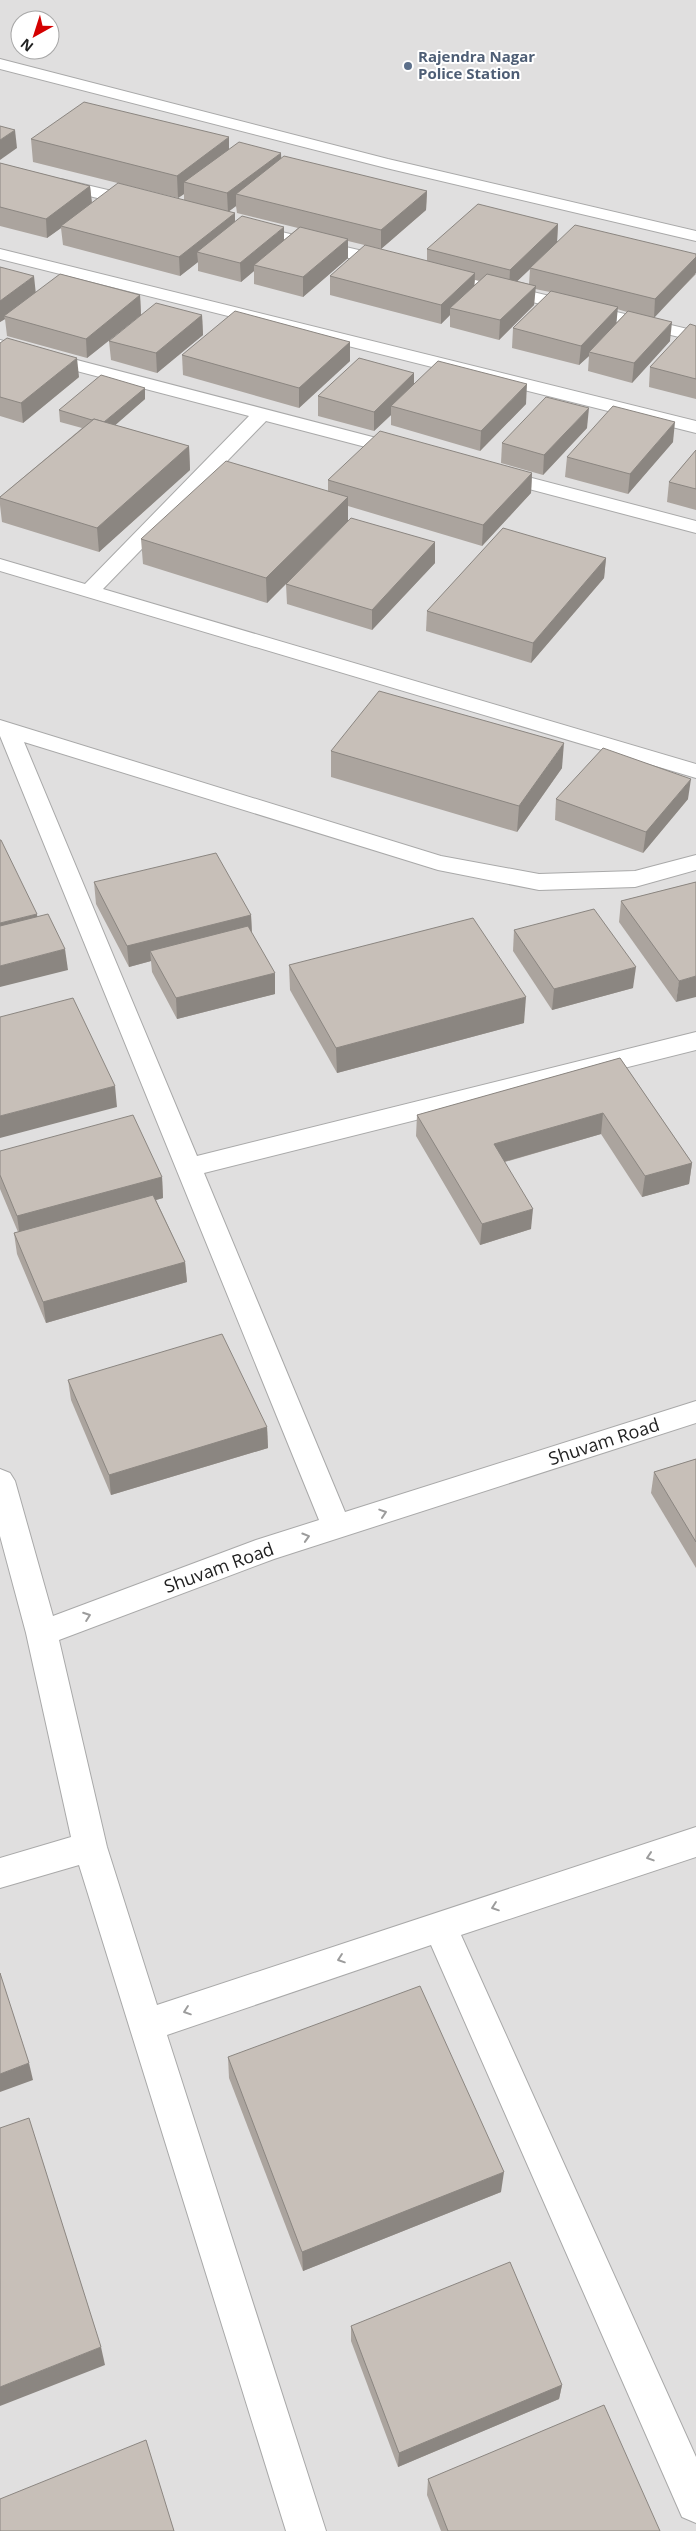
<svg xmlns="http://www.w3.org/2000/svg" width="696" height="2531" viewBox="0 0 696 2531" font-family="'Open Sans',sans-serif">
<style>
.residential{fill:#e0dfdf;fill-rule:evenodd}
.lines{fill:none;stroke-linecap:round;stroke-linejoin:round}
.minor-casing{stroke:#a9a9a9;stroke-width:2}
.minor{fill:#fff;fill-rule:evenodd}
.wall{fill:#aba49e;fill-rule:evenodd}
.shaded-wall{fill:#8b8681}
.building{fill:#c7bfb8;stroke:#8b8681}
.oneway{stroke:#9c9c9c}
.service-dot{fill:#5c6f8a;stroke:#fff;stroke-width:2}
.labels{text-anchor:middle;stroke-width:4;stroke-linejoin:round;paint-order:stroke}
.far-service-label{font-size:15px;font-weight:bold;fill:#4e5e75;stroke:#fff;text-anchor:start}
.street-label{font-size:18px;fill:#222;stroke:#fff}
</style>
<rect width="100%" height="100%" fill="#f2efe9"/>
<!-- residential -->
<path class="residential" d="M0,0H696V2531H0ZM20,20H50V50H20Z"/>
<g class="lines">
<defs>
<g id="minor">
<polygon points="0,59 388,159 696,231 696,241 386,168 0,69"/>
<polygon points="61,179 146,199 148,203 146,207 140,208 55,188 53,184"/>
<polygon points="248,224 397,259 400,263 397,267 391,268 242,233 239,229 242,225"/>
<polygon points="0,249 696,421 696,433 0,259"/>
<polygon points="437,269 696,331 696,341 431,278 428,274 431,270"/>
<polygon points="0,340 411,447 414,451 411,455 404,457 266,421 103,589 696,764 696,778 0,571 0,559 85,584 249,416 0,351"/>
<polygon points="494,468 696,521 696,533 487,478 484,474 487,470"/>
<polygon points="0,720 441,856 539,874 635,871 696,855 696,870 635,887 539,890 438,870 24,742 197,1156 696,1032 696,1050 204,1173 345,1512 696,1401 696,1423 274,1559 59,1640 107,1847 157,2005 696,1827 696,1857 461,1935 696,2457 696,2523 682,2517 431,1945 167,2035 326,2531 286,2531 79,1865 0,1888 0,1858 71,1837 26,1633 0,1536 0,1469 10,1473 15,1481 53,1616 256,1540 319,1520 0,736"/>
</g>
</defs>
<!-- minor casing -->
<use href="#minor" class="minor-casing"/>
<!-- minor -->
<use href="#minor" class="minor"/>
</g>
<!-- wall -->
<g class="wall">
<path d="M31,139L229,149L281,158L427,191L426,210L381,249L348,241V258L303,297L254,284V271L241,282L198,271V262L180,276L63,245L61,228L47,238L0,226V163L90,186L92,203L184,200V194L178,198L33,162ZM236,206L237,213L298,228L284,240L235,222L229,211Z"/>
<path d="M558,224L557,241L696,274L654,317L670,341L632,383L588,371L589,356L579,365L512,348L513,328L550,292L535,289L534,305L499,340L450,327V315L441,324L330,295V276L427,261V249ZM530,269L529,284L517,281ZM475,280L479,281L474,285ZM617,309L627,312L616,323Z"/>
<polygon points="0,267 36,293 140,295 141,315 87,358 7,336 5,319 0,322"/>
<polygon points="202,315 203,335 157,373 111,360 109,341"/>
<polygon points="696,326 696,399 649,387 650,367"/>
<polygon points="350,342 350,361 299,408 183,375 182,355"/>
<polygon points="0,343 79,377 23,423 0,416"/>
<polygon points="414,373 414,384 526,404 480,451 391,425 391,415 374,431 318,416 318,396"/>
<polygon points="145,388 145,399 115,425 189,446 190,470 99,552 2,522 0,505 0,497 82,428 60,422 59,410"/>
<polygon points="587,428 543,475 501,463 502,443"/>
<polygon points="673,442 628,494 565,477 567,457"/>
<polygon points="696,450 696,510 667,502 669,482"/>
<polygon points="532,473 531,493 482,546 348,506 348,521 435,542 435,563 372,630 287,604 286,584 343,527 267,603 143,564 141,539 328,491 328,480"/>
<polygon points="606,558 604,578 531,663 426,631 427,611"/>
<polygon points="331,751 562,768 517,832 331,777"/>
<polygon points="556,799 688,799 643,853 555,820"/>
<polygon points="94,882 251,915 252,934 275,994 177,1019 152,972 151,961 129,967 96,904"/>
<polygon points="696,882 676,1002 619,922 621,901"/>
<polygon points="514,930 633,988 552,1010 513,951"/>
<polygon points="289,965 524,1023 337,1073 290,990"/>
<polygon points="620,1058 692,1163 689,1184 642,1197 601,1134 505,1162 531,1229 480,1245 416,1136 417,1115"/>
<polygon points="0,1151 162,1177 163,1198 156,1200 185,1262 187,1282 46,1323 17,1254 14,1233 18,1232 0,1189"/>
<polygon points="68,1380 267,1427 268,1448 111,1495 71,1400"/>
<polygon points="696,1459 696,1568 651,1493 654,1472"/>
<polygon points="228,2057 501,2192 303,2271 229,2078"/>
<polygon points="351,2326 562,2385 559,2399 398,2467 351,2341"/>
<polygon points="428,2479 660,2531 441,2531 427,2495"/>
</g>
<!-- shaded-wall -->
<g class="shaded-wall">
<polygon points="15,130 17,148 0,160 0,140"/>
<polygon points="229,137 229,159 184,182 184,194 178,198 177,176"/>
<polygon points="281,153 282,172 236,194 236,206 228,212 227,193"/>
<polygon points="90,186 92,205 61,226 61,228 47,238 46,219"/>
<polygon points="427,191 426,210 381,249 381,230"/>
<polygon points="235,213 235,232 197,252 198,262 180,276 179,257"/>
<polygon points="558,224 557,243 530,268 530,269 509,289 510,270"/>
<polygon points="284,227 284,246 254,265 254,271 241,282 240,263"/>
<polygon points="348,239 348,258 303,297 303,277"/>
<polygon points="696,257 696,273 654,318 655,299"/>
<polygon points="475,273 474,293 450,308 450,315 441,324 441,305"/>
<polygon points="34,276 36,295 4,316 5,319 0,322 0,301"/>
<polygon points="536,286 534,305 499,340 500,320"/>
<polygon points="140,295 141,315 87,358 86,339"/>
<polygon points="618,307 616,327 589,352 589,356 579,365 581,346"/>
<polygon points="202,315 203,335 157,373 156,353"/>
<polygon points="672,322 670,341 632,383 634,363"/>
<polygon points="350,342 350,361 299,408 299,388"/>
<polygon points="77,358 79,377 23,423 21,403"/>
<polygon points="414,373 414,393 391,406 391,415 374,431 374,412"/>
<polygon points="527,384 526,404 480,451 481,431"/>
<polygon points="145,388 145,399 104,435 103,423"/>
<polygon points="589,408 587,428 543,475 544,455"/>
<polygon points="675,422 673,442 628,494 630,474"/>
<polygon points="189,446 190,470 99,552 97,528"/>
<polygon points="532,473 531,493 482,546 483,525"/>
<polygon points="348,497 348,521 267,603 266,578"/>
<polygon points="435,542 435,563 372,630 372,610"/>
<polygon points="606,558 604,578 531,663 533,643"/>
<polygon points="564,743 562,768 517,832 519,806"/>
<polygon points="691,779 688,799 643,853 646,832"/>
<polygon points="37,914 39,935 0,945 0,923"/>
<polygon points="251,915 252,936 150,951 151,961 129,967 127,946"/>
<polygon points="65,949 68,970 0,987 0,966"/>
<polygon points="636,967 633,988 552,1010 554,989"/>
<polygon points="275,973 275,994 177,1019 176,998"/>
<polygon points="696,976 696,997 676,1002 679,981"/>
<polygon points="526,997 524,1023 337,1073 336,1048"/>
<polygon points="115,1086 117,1107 0,1138 0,1116"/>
<polygon points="603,1113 601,1134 493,1165 494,1144"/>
<polygon points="692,1163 689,1184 642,1197 645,1176"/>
<polygon points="162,1177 163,1198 20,1237 17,1216"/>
<polygon points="533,1209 531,1229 480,1245 482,1224"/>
<polygon points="185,1262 187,1282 46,1323 43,1302"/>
<polygon points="267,1427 268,1448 111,1495 109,1475"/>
<polygon points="29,2063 33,2080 0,2092 0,2074"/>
<polygon points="504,2172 501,2192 303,2271 302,2252"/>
<polygon points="101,2347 105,2365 0,2406 0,2387"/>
<polygon points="562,2385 559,2399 398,2467 399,2453"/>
</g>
<!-- building -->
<g class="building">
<polygon points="84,102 229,137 177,176 31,139"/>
<polygon points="0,126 15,130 0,140"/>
<polygon points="239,142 281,153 227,193 184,182"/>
<polygon points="284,156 427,191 381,230 236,194"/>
<polygon points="0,163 90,186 46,219 0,207"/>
<polygon points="118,183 235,213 179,257 61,226"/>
<polygon points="478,204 558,224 510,270 427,249"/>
<polygon points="242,216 284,227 240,263 197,252"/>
<polygon points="575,225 696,254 696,257 655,299 530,268"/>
<polygon points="300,227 348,239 303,277 254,265"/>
<polygon points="365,245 475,273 441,305 330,276"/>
<polygon points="0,267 34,276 0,301"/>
<polygon points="60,274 140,295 86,339 4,316"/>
<polygon points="487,274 536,286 500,320 450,308"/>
<polygon points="551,291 618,307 581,346 513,328"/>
<polygon points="156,303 202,315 156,353 109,341"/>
<polygon points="235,311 350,342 299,388 182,355"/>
<polygon points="628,311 672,322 634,363 589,352"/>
<polygon points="690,324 696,326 696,379 650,367"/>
<polygon points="7,338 77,358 21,403 0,397 0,343"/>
<polygon points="359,358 414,373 374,412 318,396"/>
<polygon points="438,361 527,384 481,431 391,406"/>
<polygon points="101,375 145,388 104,422 94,419 92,420 59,410"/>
<polygon points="546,397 589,408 544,455 502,443"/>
<polygon points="613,406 675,422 630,474 567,457"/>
<polygon points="94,419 189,446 97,528 0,498 0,497"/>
<polygon points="380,431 532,473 483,525 328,480"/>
<polygon points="696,450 696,489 669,482"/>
<polygon points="226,461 348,497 266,578 141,539"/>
<polygon points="351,518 435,542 372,610 286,584"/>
<polygon points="503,528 606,558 533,643 427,611"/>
<polygon points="379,691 564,743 519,806 331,751"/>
<polygon points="603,748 691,779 646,832 556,799"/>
<polygon points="0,840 1,840 37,914 0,923"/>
<polygon points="216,853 251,915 127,946 94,882"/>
<polygon points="696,882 696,976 679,981 621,901"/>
<polygon points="594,909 636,967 554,989 514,930"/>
<polygon points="48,914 65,949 0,966 0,926"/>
<polygon points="473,918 526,997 336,1048 289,965"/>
<polygon points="248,926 275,973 176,998 150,951"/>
<polygon points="73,998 115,1086 0,1116 0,1017"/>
<polygon points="620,1058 692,1163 645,1176 603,1113 494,1144 533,1209 482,1224 417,1115"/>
<polygon points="133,1115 162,1177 17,1216 0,1175 0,1151"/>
<polygon points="153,1195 185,1262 43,1302 14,1233"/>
<polygon points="222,1334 267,1427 109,1475 68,1380"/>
<polygon points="696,1459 696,1542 654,1472"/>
<polygon points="0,1973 29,2063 0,2074"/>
<polygon points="420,1986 504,2172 302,2252 228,2057"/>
<polygon points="29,2118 101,2347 0,2387 0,2128"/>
<polygon points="510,2262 562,2385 399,2453 351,2326"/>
<polygon points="604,2405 660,2531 448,2531 428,2479"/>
<polygon points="146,2440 174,2531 0,2531 0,2499"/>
</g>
<!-- one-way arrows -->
<defs><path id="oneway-chevron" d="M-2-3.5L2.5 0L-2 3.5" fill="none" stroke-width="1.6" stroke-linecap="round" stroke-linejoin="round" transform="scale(1.25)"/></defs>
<g class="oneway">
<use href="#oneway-chevron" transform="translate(383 1513) rotate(-18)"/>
<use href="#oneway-chevron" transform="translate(306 1537) rotate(-17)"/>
<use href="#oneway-chevron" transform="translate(87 1616) rotate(-20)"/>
<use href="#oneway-chevron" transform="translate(650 1857) rotate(162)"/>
<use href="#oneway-chevron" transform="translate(495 1907) rotate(161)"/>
<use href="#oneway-chevron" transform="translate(341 1959) rotate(161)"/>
<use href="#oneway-chevron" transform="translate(187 2011) rotate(161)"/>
</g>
<!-- markers -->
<circle class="service-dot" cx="408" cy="66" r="5"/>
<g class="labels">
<!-- far-service labels -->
<g class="far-service-label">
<text x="418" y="62">Rajendra Nagar<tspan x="418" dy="17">Police Station</tspan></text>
</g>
<!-- street labels -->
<g class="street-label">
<text transform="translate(604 1442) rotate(-18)" y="6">Shuvam Road</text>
<text transform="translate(219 1568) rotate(-20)" y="6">Shuvam Road</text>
</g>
</g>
<!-- north arrow -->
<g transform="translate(35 35) rotate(219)"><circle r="24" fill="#ffffff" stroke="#a7a7a7"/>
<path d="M0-4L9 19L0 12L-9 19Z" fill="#d40000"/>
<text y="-8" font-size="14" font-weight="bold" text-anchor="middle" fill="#222222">N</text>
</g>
</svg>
